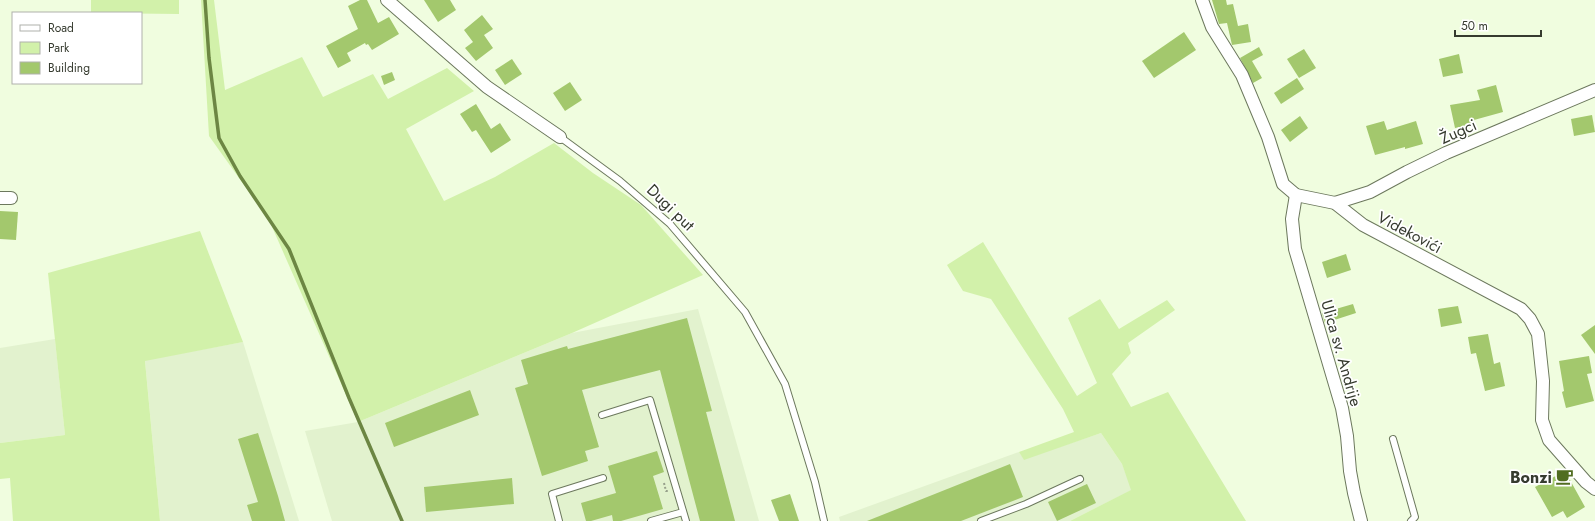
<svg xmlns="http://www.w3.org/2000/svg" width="1595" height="521" viewBox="0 0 1595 521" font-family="Jost,sans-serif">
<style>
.built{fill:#e2f2ce}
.green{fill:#d2f1aa}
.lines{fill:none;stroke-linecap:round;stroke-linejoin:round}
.stream{stroke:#6c8643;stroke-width:3.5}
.building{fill:#a3c86d}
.lane-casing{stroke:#6c785d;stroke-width:8}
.street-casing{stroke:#6c785d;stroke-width:14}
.path{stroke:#97a08b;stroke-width:2;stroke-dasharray:2 2;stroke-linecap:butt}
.lane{stroke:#fff;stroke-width:6}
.street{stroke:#fff;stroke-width:12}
.labels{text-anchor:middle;stroke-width:3.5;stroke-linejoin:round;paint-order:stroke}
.street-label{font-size:16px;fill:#363b2f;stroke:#fff}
.poi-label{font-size:16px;font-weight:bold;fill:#363b2f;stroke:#fff;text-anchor:end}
</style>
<rect width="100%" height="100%" fill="#f0fddf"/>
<!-- built -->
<g class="built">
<polygon points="698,309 759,521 332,521 305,431 358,422 572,333"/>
<polygon points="55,339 65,435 0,443 0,348"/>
<polygon points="243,342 299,521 160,521 145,360"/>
<polygon points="1101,433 1122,464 1132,490 1070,521 840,521 839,517 1019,452 1024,459"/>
</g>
<!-- green -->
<g class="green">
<polygon points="91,0 179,0 179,14 91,13"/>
<polygon points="201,0 214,0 225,90 302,57 323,97 373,74 388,99 447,68 474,91 406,129 444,201 495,177 554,143 593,173 641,205 703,275 572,333 358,422 269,220 209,136"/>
<polygon points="200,231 243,342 145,361 160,521 13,521 10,478 0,479 0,443 65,435 48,273"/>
<polygon points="983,242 1077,396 1097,383 1068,318 1100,299 1119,329 1167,300 1175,310 1128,343 1131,353 1112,374 1131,407 1168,392 1246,521 1070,521 1131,490 1122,464 1101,433 1024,460 1019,452 1074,432 1063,409 991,299 963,291 947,265"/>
</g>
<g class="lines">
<!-- stream -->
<polyline class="stream" points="205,0 209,58 219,138 240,176 289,249 349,398 402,521"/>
</g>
<!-- building -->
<g class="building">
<polygon points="360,0 367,0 378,23 389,17 399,34 372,50 368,44 366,45 365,43 347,53 351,61 338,68 326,46 358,29 348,6"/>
<polygon points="424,0 450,0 456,10 438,22"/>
<polygon points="1212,0 1226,0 1227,5 1233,4 1238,26 1248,24 1251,42 1232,45 1227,23 1219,24"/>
<polygon points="482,15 493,29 484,35 493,48 476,61 465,48 473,42 464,30"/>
<polygon points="1184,32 1196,50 1154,78 1142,61"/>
<polygon points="1259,47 1263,55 1252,61 1262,78 1253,83 1240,58"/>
<polygon points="1304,49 1316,68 1299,78 1287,59"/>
<polygon points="1459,54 1463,73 1443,77 1439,59"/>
<polygon points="512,59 522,74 505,85 495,70"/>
<polygon points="392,72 395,80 384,85 381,76"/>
<polygon points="1297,78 1304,89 1281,104 1274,93"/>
<polygon points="570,82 582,100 565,111 553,93"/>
<polygon points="1496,85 1503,112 1474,120 1475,124 1455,128 1450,105 1480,100 1477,90"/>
<polygon points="476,104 491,129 500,123 511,140 491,153 476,130 472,132 460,114"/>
<polygon points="1592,115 1595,132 1574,136 1571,119"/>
<polygon points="1300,116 1308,128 1290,142 1281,130"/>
<polygon points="1384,121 1387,130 1416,121 1423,144 1405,149 1405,147 1375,155 1366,126"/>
<polygon points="0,211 18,212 16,240 0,239"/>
<polygon points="1346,254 1351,270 1327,278 1322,262"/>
<polygon points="1353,304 1356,313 1325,323 1322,313"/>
<polygon points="1458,306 1462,323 1441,327 1438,309"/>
<polygon points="687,318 712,411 706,412 735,521 700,521 660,370 582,390 599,447 585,451 588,461 542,476 515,388 528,384 521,360 567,346 568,349"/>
<polygon points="1595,325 1595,354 1581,335"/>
<polygon points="1488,334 1494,364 1500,362 1505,386 1485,391 1476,353 1471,354 1468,337"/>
<polygon points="1589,356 1592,373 1587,374 1594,401 1566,408 1562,392 1564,391 1559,361"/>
<polygon points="470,390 479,415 394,447 385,423"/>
<polygon points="258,433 278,496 285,521 252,521 247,505 258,502 238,439"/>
<polygon points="657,451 664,472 653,476 663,509 621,521 613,521 612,515 591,521 586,521 581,503 616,493 608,466"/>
<polygon points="1010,464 1023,497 961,521 867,521"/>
<polygon points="1565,471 1585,507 1567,518 1563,511 1552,517 1535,487"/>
<polygon points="512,478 514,504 426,512 424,487"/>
<polygon points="1087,484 1096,503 1057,521 1048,502"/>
<polygon points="790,494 799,521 779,521 771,500"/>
</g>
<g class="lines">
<defs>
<g id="lane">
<polyline points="560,137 620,181 670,224 745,312 785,384 815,482 824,521"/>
<polyline points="602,415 650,400 686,521"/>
<polyline points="1393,439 1415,517 1411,521"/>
<polyline points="559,521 552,494 603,478"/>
<polyline points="651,521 683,512"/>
<polyline points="981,521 1026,504 1080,479"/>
</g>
<g id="street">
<polyline points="387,0 487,87 560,137"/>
<polyline points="1202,0 1212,27 1242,75 1268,137 1283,184 1296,195 1335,203 1363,225 1521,309 1530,319 1538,334 1543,381 1542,420 1549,440 1586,482 1595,489"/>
<polyline points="1296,195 1292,219 1295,249 1342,408 1347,436 1350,471 1354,493 1361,521"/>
<polyline points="0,198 11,198"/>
<polyline points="1335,203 1370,192 1407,172 1446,153 1595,90"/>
</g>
</defs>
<!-- lane casing -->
<use href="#lane" class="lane-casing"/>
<!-- street casing -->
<use href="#street" class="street-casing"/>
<!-- path -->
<polyline class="path" points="664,483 666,491 668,491"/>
<!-- lane -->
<use href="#lane" class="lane"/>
<!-- street -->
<use href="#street" class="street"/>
</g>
<!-- icons -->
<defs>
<symbol id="cafe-bare" viewBox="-9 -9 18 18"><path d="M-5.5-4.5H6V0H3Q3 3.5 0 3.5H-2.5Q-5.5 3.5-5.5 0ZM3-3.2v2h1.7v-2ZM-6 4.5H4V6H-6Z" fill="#516d20" stroke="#fff" stroke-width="2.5" paint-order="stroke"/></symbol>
</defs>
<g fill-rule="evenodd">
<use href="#cafe-bare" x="1552" y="464" width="25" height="25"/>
</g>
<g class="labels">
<!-- street labels -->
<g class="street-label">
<text transform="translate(1458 131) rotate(-24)" y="6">Žugci</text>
<text transform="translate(671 207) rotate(44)" y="6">Dugi put</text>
<text transform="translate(1410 232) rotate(28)" y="6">Videkovići</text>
<text transform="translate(1342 353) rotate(74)" y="6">Ulica sv. Andrije</text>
</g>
<!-- poi labels -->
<g class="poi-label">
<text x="1552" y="483">Bonzi</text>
</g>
</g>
<!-- legend -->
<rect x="12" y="12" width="130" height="72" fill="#ffffff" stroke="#afb1ac"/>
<rect x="20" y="25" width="20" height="6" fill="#ffffff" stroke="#afb1ac"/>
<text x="48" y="32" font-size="12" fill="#363b2f">Road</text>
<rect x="20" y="42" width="20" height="12" fill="#d2f1aa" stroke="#afb1ac"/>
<text x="48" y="52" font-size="12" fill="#363b2f">Park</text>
<rect x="20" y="62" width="20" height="12" fill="#a3c86d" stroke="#afb1ac"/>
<text x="48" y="72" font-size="12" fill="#363b2f">Building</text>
<!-- scale -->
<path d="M1455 30v6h86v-6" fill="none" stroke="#363b2f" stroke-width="2"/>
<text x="1461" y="30" font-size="12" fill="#363b2f" stroke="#ffffff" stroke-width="3" paint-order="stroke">50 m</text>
</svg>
